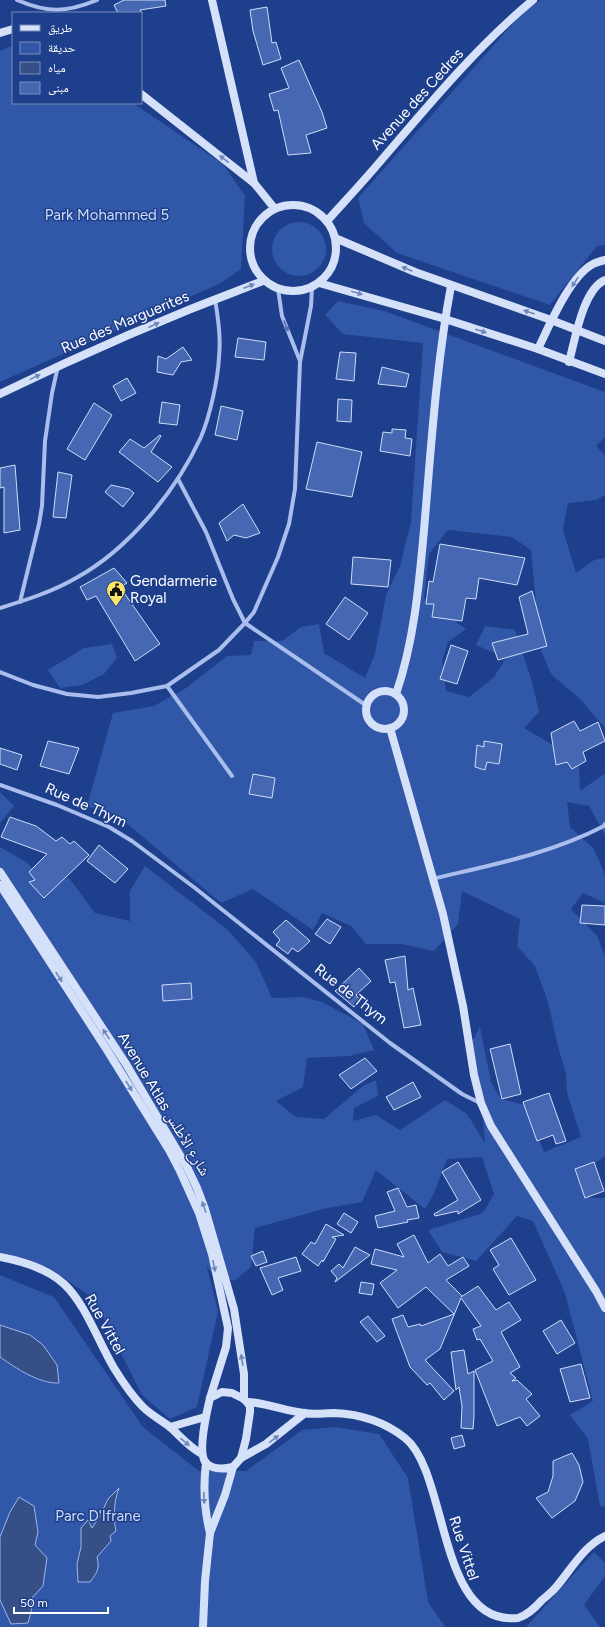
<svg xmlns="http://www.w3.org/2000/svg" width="605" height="1627" viewBox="0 0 605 1627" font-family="Figtree,'Noto Naskh Arabic',sans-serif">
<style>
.green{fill:#3157a8}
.water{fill:#374f87;stroke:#9cb7ee}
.building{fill:#4668b2;stroke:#cedcf9}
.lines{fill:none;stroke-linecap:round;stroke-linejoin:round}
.street{stroke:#a9beec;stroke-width:4}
.secondary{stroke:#d5e0f9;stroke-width:8}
.oneway{fill:#7087bc}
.oneway2{fill:#4f6bad}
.labels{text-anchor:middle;stroke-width:3;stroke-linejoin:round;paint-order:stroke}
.street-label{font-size:15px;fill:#fff;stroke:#1e3f8b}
.park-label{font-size:15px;fill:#cedcf9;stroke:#1e3f8b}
.poi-label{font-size:15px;fill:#fff;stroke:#1e3f8b;text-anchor:start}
</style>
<rect width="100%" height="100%" fill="#1e3f8b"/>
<!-- green -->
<g class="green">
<polygon points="541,0 605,0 605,245 597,246 550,305 397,253 364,223 358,198 523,12"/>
<polygon points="13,45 13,103 133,103 223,164 245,196 241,269 221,283 0,382 0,51"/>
<circle cx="299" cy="249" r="27"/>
<polygon points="338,301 384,311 605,392 605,437 596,446 605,455 605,495 596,500 568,503 563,530 576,573 594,560 605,558 605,728 580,699 551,674 540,648 531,550 512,537 448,530 429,554 424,598 466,629 448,642 442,661 446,691 469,697 494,677 506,658 476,645 485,626 515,630 532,682 539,712 524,728 548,742 579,767 580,791 604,774 605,775 605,835 589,806 567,802 570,827 594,849 605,875 605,903 583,893 571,909 597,936 605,956 605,1156 581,1174 590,1198 605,1198 605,1507 600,1506 588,1439 570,1415 593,1401 565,1293 533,1221 517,1216 476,1261 442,1252 428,1230 483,1213 494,1194 482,1157 447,1159 434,1193 425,1209 376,1170 362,1202 327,1208 255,1228 251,1267 234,1281 209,1270 206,1263 218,1311 197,1407 170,1419 142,1395 93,1298 48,1267 0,1254 0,847 28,863 41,881 69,878 95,913 130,921 130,891 145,866 228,930 256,962 272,998 303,997 322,1002 363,1024 374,1050 349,1056 307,1058 303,1087 276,1101 296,1117 324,1119 363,1086 376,1080 378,1096 354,1108 353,1121 376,1115 400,1130 445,1100 467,1114 485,1143 480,1089 472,1042 480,1027 491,1082 501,1099 525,1105 544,1152 581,1137 567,1093 566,1073 558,1047 548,1002 535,966 517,946 520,919 462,891 458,924 434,951 401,944 366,944 351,926 322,913 313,930 253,889 221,903 117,815 87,806 113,713 154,706 186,688 227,656 251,655 254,641 282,641 301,627 319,624 324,653 365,678 375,654 386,595 400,566 411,522 423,343 343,334 325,315"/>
<polygon points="112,644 117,658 104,674 82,685 60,688 48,670 84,648"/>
<polygon points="0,792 14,806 0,823"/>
<polygon points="0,1275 54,1297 143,1427 199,1471 246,1471 302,1430 335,1427 379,1434 408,1478 428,1602 445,1627 0,1627"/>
<polygon points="594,1552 605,1563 605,1576 584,1605 600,1627 526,1627"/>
</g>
<!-- water -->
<g class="water">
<path d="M0,1325L30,1335L43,1345L57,1365L59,1383C39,1384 16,1368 0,1357Z"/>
<path d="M119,1488C114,1501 113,1517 116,1531L110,1536L111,1541L97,1557C100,1570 97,1572 90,1582H78L77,1564L81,1547V1528L88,1520L92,1528L100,1516L108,1499Z"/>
<polygon points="19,1497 34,1506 38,1532 35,1545 47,1558 43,1586 32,1598 31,1612 28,1623 11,1624 0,1600 0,1537 10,1512"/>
</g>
<!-- building -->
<g class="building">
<polygon points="124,0 165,0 166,6 140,10 142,13 118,13 114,5"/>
<polygon points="267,7 272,43 276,42 281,59 263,65 253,31 250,10"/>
<polygon points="299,60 322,112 327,128 306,135 311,153 288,155 278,110 274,111 269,94 289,88 281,68"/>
<polygon points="238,338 266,342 264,360 235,357"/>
<polygon points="183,347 192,360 181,362 173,375 157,372 158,356 166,359"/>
<polygon points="340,352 356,353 354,381 336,379"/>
<polygon points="382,367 409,374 406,387 378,384"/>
<polygon points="127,378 136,393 121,401 113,386"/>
<polygon points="338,399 352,400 351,422 337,421"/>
<polygon points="162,402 180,405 177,425 159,423"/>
<polygon points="94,403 112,415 85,460 67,449"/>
<polygon points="221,406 243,411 237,440 215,435"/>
<polygon points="392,429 406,430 405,438 412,439 410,456 380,451 383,432 392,433"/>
<polygon points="160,435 161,436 151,452 172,467 158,482 119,452 130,439 144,448"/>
<polygon points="317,442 362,452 352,497 306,489"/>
<polygon points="15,465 20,530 4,533 4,487 0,488 0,468"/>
<polygon points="58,472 72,475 66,518 53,517"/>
<polygon points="111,485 129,489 134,493 123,507 105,492"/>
<polygon points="243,504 260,533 246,538 234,535 227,541 219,523"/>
<polygon points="440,544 525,558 517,585 479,578 476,599 466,598 462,621 432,617 434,604 426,604 429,581 433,582"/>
<polygon points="353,557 391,560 388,587 351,584"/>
<polygon points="114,568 127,583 120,587 160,644 135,661 96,596 87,600 80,587"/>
<polygon points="532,591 547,646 498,660 492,643 528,634 519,597"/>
<polygon points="345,597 368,613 349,640 326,624"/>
<polygon points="451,645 468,651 457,684 440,679"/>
<polygon points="574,721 580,731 598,722 605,741 583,752 586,761 572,769 567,762 556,765 551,733"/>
<polygon points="48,741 79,748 69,774 40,766"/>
<polygon points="484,741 502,744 499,764 487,762 485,770 475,767 477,745 484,747"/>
<polygon points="0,748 22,755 17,770 0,764"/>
<polygon points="253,774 275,778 272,798 249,794"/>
<polygon points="10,817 36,826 56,841 62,837 70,844 74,841 89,855 44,898 29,882 35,880 29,872 47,854 1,837"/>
<polygon points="99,845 128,869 115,883 87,861"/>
<polygon points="582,905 605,906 605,925 580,923"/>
<polygon points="327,919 341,927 330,944 315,934"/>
<polygon points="286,920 310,941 298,952 292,948 288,954 276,945 280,940 273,932"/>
<polygon points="405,956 408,990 413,988 421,1025 404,1028 395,982 390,983 385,960"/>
<polygon points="359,968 371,981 356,995 360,1000 354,1007 335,991"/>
<polygon points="191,983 192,999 163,1001 162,985"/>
<polygon points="510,1044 521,1094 502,1099 490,1049"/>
<polygon points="365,1058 377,1071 351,1089 339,1075"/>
<polygon points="413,1082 421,1097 394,1110 386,1097"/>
<polygon points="549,1093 566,1141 556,1144 553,1135 537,1141 523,1102"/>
<polygon points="458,1162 481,1200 458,1214 458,1211 435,1216 434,1214 458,1200 442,1172"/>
<polygon points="594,1162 604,1191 585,1198 575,1169"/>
<polygon points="398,1188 407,1207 416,1205 419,1218 407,1220 408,1222 378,1228 375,1216 395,1211 387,1192"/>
<polygon points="344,1213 358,1222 351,1233 337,1224"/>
<polygon points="326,1224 344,1235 332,1237 336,1239 323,1262 322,1260 318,1266 302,1254 311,1242 315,1244"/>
<polygon points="414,1235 428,1263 440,1254 448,1266 463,1257 469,1266 446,1280 462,1296 461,1297 478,1286 496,1310 509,1302 521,1320 501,1332 520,1367 510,1373 516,1378 512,1381 517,1380 532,1394 526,1399 540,1416 527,1426 520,1417 497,1426 475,1370 493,1361 480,1339 477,1340 473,1329 481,1326 461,1298 440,1349 425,1360 454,1391 444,1400 430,1383 427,1385 410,1367 392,1319 403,1315 408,1327 420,1324 421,1326 454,1314 426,1287 398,1308 380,1283 397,1270 371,1264 375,1249 404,1257 397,1244"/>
<polygon points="511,1238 536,1280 509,1295 493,1269 499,1265 490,1250"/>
<polygon points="355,1247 370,1255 335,1282 337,1278 331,1271 339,1264 343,1268"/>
<polygon points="263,1251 267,1262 256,1266 251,1256"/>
<polygon points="296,1257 301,1271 278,1278 283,1290 272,1295 260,1268"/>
<polygon points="361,1282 374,1284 372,1295 359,1293"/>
<polygon points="368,1316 385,1336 377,1342 360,1322"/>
<polygon points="561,1320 575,1343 557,1354 543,1331"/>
<polygon points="464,1350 468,1374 474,1371 474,1416 473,1429 461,1428 462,1406 459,1387 456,1390 451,1352"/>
<polygon points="581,1364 590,1398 570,1402 560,1369"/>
<polygon points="462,1435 465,1446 454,1449 451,1438"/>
<polygon points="572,1453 579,1465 583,1482 575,1501 552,1518 536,1498 548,1492 553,1476 553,1461"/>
</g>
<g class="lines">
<!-- street -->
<g class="street">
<path d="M17,0C47,13 66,13 97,0"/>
<polyline points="278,289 282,316 300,361"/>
<polyline points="178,479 206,532 233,599 245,623 367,706"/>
<polyline points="20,602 39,524 42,506 45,441 52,393 58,366"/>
<path d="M0,608C26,600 52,592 76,578C129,549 176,491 201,437C210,416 218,379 219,357C221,337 218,318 215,299"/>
<polyline points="0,672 33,685 67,694 98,697 131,693 167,686 219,650 245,623 254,612 278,557 289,524 295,489 300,362 311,306 312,287"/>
<polyline points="167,686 232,776"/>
<polyline points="0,785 57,805 109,827 132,841 195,888 390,1043 462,1094 480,1103"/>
<path d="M432,879C491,865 550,854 604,826L605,824"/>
</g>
<!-- secondary -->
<g class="secondary">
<polyline points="212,0 254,183 275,209"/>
<polyline points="0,33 13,29"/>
<polyline points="141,94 254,183"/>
<circle cx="293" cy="248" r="43"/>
<path d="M327,221C344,202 361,184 378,164C427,107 475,48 533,0"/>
<polyline points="335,238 415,272 551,320 605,341"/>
<polyline points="319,283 445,319 538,349 605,374"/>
<path d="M538,349C549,326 570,276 593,264C597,262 601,261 605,260"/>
<path d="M569,362C575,340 583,289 605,280"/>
<path d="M0,394C86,352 174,314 263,281"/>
<circle cx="385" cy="710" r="19"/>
<path d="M396,694C414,642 419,585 424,530C431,449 436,366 451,286"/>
<polyline points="390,728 443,914 463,1006 474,1075 481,1103 491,1126 596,1291 605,1308"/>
<polyline points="0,872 126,1064 187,1167 197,1188 205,1209 234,1309 244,1374 244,1399"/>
<polyline points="0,885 107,1050 169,1150 180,1171 199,1213 212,1254 228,1328 226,1347 210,1398"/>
<path d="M0,1257C21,1261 48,1269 64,1284C85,1303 99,1343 114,1368C122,1381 132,1396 143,1407C151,1415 161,1420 170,1427C181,1437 189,1447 202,1454"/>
<path d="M248,1402C267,1403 285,1411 304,1413C314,1415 324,1413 334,1413C359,1414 385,1422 405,1438C449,1473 437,1627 518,1618C528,1615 535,1608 542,1600C547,1596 553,1591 557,1586C572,1568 584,1546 605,1536"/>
<polyline points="170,1427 205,1417"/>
<polyline points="241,1458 266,1444 305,1413"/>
<path d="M206,1463C203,1487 204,1509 210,1533"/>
<path d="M203,1627L205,1581L210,1533L225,1495L233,1467L241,1458L246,1439L250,1412V1406L244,1399L232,1393L222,1392L210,1398C207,1411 197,1453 206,1463C213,1470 224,1469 233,1467"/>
</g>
</g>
<!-- one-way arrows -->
<defs><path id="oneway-solid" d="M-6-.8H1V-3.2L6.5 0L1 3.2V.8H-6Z"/></defs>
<g class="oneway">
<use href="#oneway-solid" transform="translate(224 159) rotate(-142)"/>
<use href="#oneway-solid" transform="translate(407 269) rotate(-157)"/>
<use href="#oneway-solid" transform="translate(575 282) rotate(124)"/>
<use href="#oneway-solid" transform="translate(249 286) rotate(-21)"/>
<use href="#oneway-solid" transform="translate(357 293) rotate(16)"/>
<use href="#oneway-solid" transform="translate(529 312) rotate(-161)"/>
<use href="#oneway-solid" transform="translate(154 325) rotate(-24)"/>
<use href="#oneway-solid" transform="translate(481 331) rotate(18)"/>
<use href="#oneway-solid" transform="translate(35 377) rotate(-26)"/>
<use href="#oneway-solid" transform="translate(59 977) rotate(57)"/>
<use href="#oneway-solid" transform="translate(106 1034) rotate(-124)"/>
<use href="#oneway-solid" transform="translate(129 1086) rotate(58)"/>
<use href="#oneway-solid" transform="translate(204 1207) rotate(-109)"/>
<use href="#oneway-solid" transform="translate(214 1266) rotate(78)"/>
<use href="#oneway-solid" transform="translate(242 1360) rotate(-99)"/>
<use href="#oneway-solid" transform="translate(274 1439) rotate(-37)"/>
<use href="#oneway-solid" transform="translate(185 1442) rotate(40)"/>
<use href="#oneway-solid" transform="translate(204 1498) rotate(88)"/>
</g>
<use class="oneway2" href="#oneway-solid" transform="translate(286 326) rotate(69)"/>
<!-- icons -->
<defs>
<symbol id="civic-pin" viewBox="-11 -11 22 30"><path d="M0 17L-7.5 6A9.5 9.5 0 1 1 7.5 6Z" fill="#fbe468" stroke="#1e3f8b"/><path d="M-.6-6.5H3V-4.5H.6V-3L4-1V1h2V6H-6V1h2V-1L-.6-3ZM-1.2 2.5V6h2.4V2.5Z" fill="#111"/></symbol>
</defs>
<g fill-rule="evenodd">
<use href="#civic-pin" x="105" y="579" width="22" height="30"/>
</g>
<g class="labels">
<!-- street labels -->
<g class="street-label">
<text transform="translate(417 99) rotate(-48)" y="5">Avenue des Cedres</text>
<text transform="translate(125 322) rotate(-23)" y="5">Rue des Marguerites</text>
<text transform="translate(86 805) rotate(24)" y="5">Rue de Thym</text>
<text transform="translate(351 994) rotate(38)" y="5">Rue de Thym</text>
<text transform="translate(164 1104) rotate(59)" y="5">Avenue Atlas شارع الأطلس</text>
<text transform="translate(105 1324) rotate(61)" y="5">Rue Vittel</text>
<text transform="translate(464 1548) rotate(72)" y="5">Rue Vittel</text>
</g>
<!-- park labels -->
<g class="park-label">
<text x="107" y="220">Park Mohammed 5</text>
<text x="98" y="1521">Parc D'Ifrane</text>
</g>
<!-- poi labels -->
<g class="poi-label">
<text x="130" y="586">Gendarmerie<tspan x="130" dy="17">Royal</tspan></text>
</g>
</g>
<!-- legend -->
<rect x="12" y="12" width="130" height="92" fill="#1e3f8b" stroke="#788cb9"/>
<rect x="20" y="25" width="20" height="6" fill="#d5e0f9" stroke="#788cb9"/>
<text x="48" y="32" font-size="12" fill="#ffffff">طريق</text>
<rect x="20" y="42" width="20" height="12" fill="#3157a8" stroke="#788cb9"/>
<text x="48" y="52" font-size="12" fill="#ffffff">حديقة</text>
<rect x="20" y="62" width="20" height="12" fill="#374f87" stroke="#788cb9"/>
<text x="48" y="72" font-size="12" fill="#ffffff">مياه</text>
<rect x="20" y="82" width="20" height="12" fill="#4668b2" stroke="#788cb9"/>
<text x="48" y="92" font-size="12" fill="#ffffff">مبنى</text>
<!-- scale -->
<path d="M14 1607v6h94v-6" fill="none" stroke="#ffffff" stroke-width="2"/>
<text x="20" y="1607" font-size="12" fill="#ffffff" stroke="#1e3f8b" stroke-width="3" paint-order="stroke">50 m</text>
</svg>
